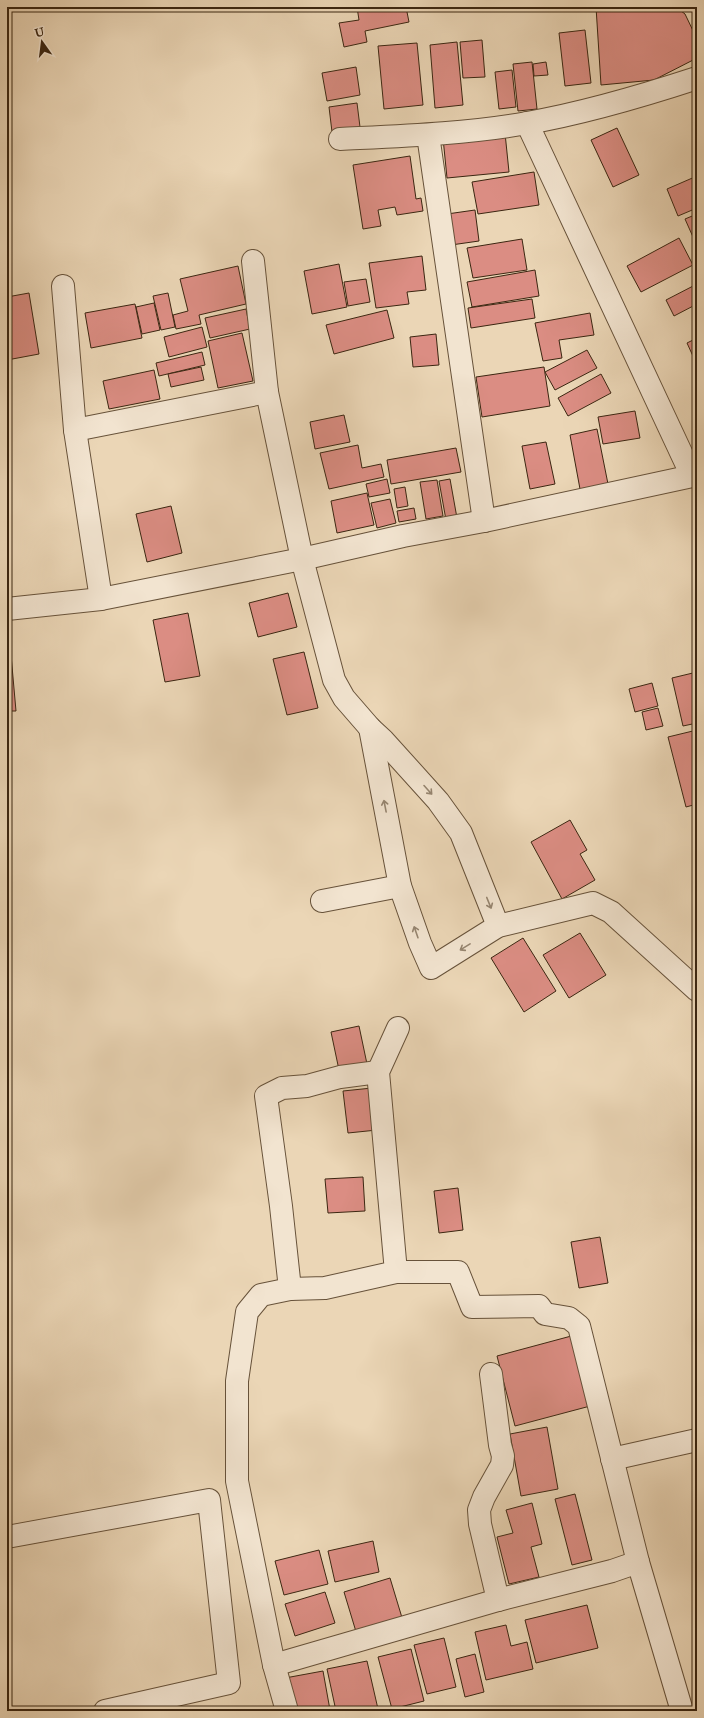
<svg xmlns="http://www.w3.org/2000/svg" width="704" height="1718" viewBox="0 0 704 1718" font-family="'IM FELL Double Pica',serif">
<style>
.building{fill:#db8d83;stroke:#3b2611}
.lines{fill:none;stroke-linecap:round;stroke-linejoin:round}
.street-casing{stroke:#67523a;stroke-width:24}
.street{stroke:#f2e4d0;stroke-width:22}
.oneway{stroke:#968570}
</style>
<rect width="100%" height="100%" fill="#ebd6b6"/>
<filter id="stains"><feTurbulence type="fractalNoise" baseFrequency=".005" numOctaves="4"/><feColorMatrix values="0 0 0 0 .2 0 0 0 0 .09 0 0 0 0 .02 0 0 0 .5 -.17"/></filter>
<radialGradient id="worn" r=".72"><stop offset=".6" stop-color="#630" stop-opacity="0"/><stop offset="1" stop-color="#630" stop-opacity=".3"/></radialGradient>
<!-- building -->
<g class="building">
<polygon points="357,7 406,7 409,22 365,31 367,42 344,47 339,23 359,20"/>
<polygon points="596,7 676,7 685,14 697,39 697,58 654,80 601,85"/>
<polygon points="585,30 591,83 565,86 559,33"/>
<polygon points="482,40 485,77 463,78 460,42"/>
<polygon points="457,42 463,105 435,108 430,45"/>
<polygon points="417,43 423,105 384,109 378,46"/>
<polygon points="532,62 537,109 518,111 513,64"/>
<polygon points="546,62 548,75 534,76 533,64"/>
<polygon points="356,67 360,95 327,101 322,73"/>
<polygon points="512,70 516,107 499,109 495,72"/>
<polygon points="357,103 360,127 332,132 329,107"/>
<polygon points="617,128 639,175 613,187 591,140"/>
<polygon points="505,133 509,172 447,178 443,138"/>
<polygon points="410,156 416,199 421,198 423,211 397,215 395,207 378,210 381,226 363,229 353,165"/>
<polygon points="534,172 539,205 478,214 472,182"/>
<polygon points="697,176 697,208 678,216 667,189"/>
<polygon points="475,210 479,241 451,245 447,214"/>
<polygon points="697,214 697,246 685,219"/>
<polygon points="679,238 693,265 641,292 627,266"/>
<polygon points="522,239 527,270 473,278 467,248"/>
<polygon points="422,256 426,290 407,292 409,304 376,308 369,263"/>
<polygon points="339,264 347,307 312,314 304,271"/>
<polygon points="238,266 246,304 199,315 201,324 176,329 173,315 188,311 180,279"/>
<polygon points="535,270 539,296 472,307 467,282"/>
<polygon points="366,279 370,302 348,306 344,282"/>
<polygon points="697,284 697,304 674,316 666,300"/>
<polygon points="29,293 39,354 7,360 7,297"/>
<polygon points="168,293 175,327 161,330 153,296"/>
<polygon points="532,299 535,318 471,328 468,308"/>
<polygon points="154,303 160,330 142,334 136,307"/>
<polygon points="135,304 142,338 91,348 85,313"/>
<polygon points="246,309 250,329 210,338 205,318"/>
<polygon points="387,310 394,338 334,354 326,325"/>
<polygon points="590,313 594,335 559,340 562,358 543,361 535,323"/>
<polygon points="202,327 207,347 169,357 164,337"/>
<polygon points="242,333 253,381 218,388 208,341"/>
<polygon points="436,334 439,365 413,367 410,337"/>
<polygon points="697,338 697,365 687,343"/>
<polygon points="587,350 597,368 555,390 545,372"/>
<polygon points="202,352 205,365 159,376 156,363"/>
<polygon points="201,367 204,380 171,387 168,374"/>
<polygon points="544,367 550,406 482,417 476,377"/>
<polygon points="154,370 160,399 109,409 103,381"/>
<polygon points="601,374 611,393 568,416 558,398"/>
<polygon points="635,411 640,438 603,444 598,417"/>
<polygon points="344,415 350,442 315,449 310,422"/>
<polygon points="597,429 608,484 580,489 570,435"/>
<polygon points="546,442 555,484 530,489 522,446"/>
<polygon points="358,445 362,468 381,464 384,477 329,489 320,453"/>
<polygon points="456,448 461,472 391,484 387,460"/>
<polygon points="387,479 390,493 369,497 366,484"/>
<polygon points="450,479 457,518 446,520 439,481"/>
<polygon points="437,480 443,516 426,519 420,482"/>
<polygon points="405,487 408,506 397,508 394,489"/>
<polygon points="367,493 374,525 337,533 331,501"/>
<polygon points="390,499 396,523 377,528 371,503"/>
<polygon points="171,506 182,553 147,562 136,514"/>
<polygon points="414,508 416,519 399,522 397,511"/>
<polygon points="288,593 297,627 258,637 249,603"/>
<polygon points="188,613 200,676 165,682 153,620"/>
<polygon points="304,652 318,708 287,715 273,659"/>
<polygon points="7,655 11,655 16,711 7,711"/>
<polygon points="697,672 697,723 683,726 672,678"/>
<polygon points="652,683 658,706 635,712 629,689"/>
<polygon points="658,708 663,726 646,730 642,712"/>
<polygon points="697,730 697,804 686,807 668,737"/>
<polygon points="570,820 587,850 580,854 595,880 562,899 531,842"/>
<polygon points="580,933 606,975 569,998 543,955"/>
<polygon points="523,938 556,991 524,1012 491,958"/>
<polygon points="359,1026 367,1064 339,1070 331,1032"/>
<polygon points="372,1088 377,1130 348,1133 343,1091"/>
<polygon points="363,1177 365,1211 328,1213 325,1179"/>
<polygon points="458,1188 463,1230 439,1233 434,1191"/>
<polygon points="600,1237 608,1283 579,1288 571,1242"/>
<polygon points="575,1335 594,1405 515,1426 497,1356"/>
<polygon points="547,1427 558,1489 521,1496 510,1434"/>
<polygon points="575,1494 592,1560 572,1565 555,1499"/>
<polygon points="532,1503 542,1544 531,1547 539,1577 509,1584 497,1537 513,1533 506,1510"/>
<polygon points="373,1541 379,1572 335,1582 328,1551"/>
<polygon points="319,1550 328,1584 284,1595 275,1561"/>
<polygon points="390,1578 403,1621 357,1635 344,1592"/>
<polygon points="325,1592 335,1623 295,1636 285,1604"/>
<polygon points="587,1605 598,1648 536,1663 525,1620"/>
<polygon points="506,1625 511,1646 527,1642 533,1669 486,1680 475,1632"/>
<polygon points="444,1638 456,1687 427,1694 414,1645"/>
<polygon points="411,1649 424,1701 392,1709 378,1657"/>
<polygon points="475,1654 484,1692 465,1697 456,1659"/>
<polygon points="367,1661 378,1709 369,1711 336,1711 327,1669"/>
<polygon points="323,1671 330,1710 291,1711 285,1678"/>
</g>
<g class="lines">
<defs>
<g id="street">
<polyline points="527,123 692,476"/>
<polyline points="428,135 484,521"/>
<path d="M340,139C402,136 465,134 527,123C585,113 642,96 697,78"/>
<polyline points="253,261 267,392 302,559 334,680 344,698 370,728 383,740 438,801 461,833 498,926"/>
<polyline points="63,286 75,430 101,599"/>
<polyline points="75,430 267,392"/>
<polyline points="7,609 101,599 302,559 403,536 484,521 697,475"/>
<polyline points="370,728 400,886 420,943 431,968 498,926 593,903 611,912 697,990"/>
<polyline points="322,901 400,886"/>
<polyline points="396,1272 458,1272 472,1307 539,1306 545,1314 569,1318 579,1326 638,1562 682,1711"/>
<polyline points="290,1289 281,1206 266,1096 282,1088 307,1086 340,1077 378,1072"/>
<polyline points="491,1374 500,1445 503,1456 502,1465 484,1497 479,1510 480,1524 498,1600"/>
<polyline points="612,1459 697,1440"/>
<polyline points="7,1537 209,1500 229,1683 105,1711"/>
<polyline points="274,1665 498,1600 612,1571 638,1562"/>
<polyline points="287,1711 274,1665 237,1481 237,1381 247,1312 261,1295 290,1289 325,1288 396,1272 378,1072 398,1028"/>
</g>
</defs>
<!-- street casing -->
<use href="#street" class="street-casing"/>
<!-- street -->
<use href="#street" class="street"/>
</g>
<!-- one-way arrows -->
<defs><path id="oneway-shaft" d="M-6 0H5M1.5-3L5.5 0L1.5 3" fill="none" stroke-width="1.6" stroke-linecap="round" stroke-linejoin="round"/></defs>
<g class="oneway">
<use href="#oneway-shaft" transform="translate(428 790) rotate(48)"/>
<use href="#oneway-shaft" transform="translate(385 806) rotate(-101)"/>
<use href="#oneway-shaft" transform="translate(489 903) rotate(68)"/>
<use href="#oneway-shaft" transform="translate(416 932) rotate(-109)"/>
<use href="#oneway-shaft" transform="translate(465 947) rotate(148)"/>
</g>
<!-- margin -->
<rect width="704" height="1718" fill="none" stroke="#ebd6b6" stroke-width="24"/>
<rect x="8" y="8" width="688" height="1702" fill="none" stroke="#3b2611" stroke-width="2"/>
<rect x="12" y="12" width="680" height="1694" fill="none" stroke="#3b2611"/>
<!-- north arrow -->
<g transform="translate(42 42) rotate(346)" stroke="#f2e4d0" stroke-width="3" paint-order="stroke">
<path d="M0-3L7 15L0 10L-7 15Z" fill="#3b2611"/>
<text y="-6" font-size="11" font-weight="bold" text-anchor="middle" fill="#3b2611">U</text>
</g>
<rect width="100%" height="100%" filter="url(#stains)"/>
<rect width="100%" height="100%" fill="url(#worn)"/>
</svg>
